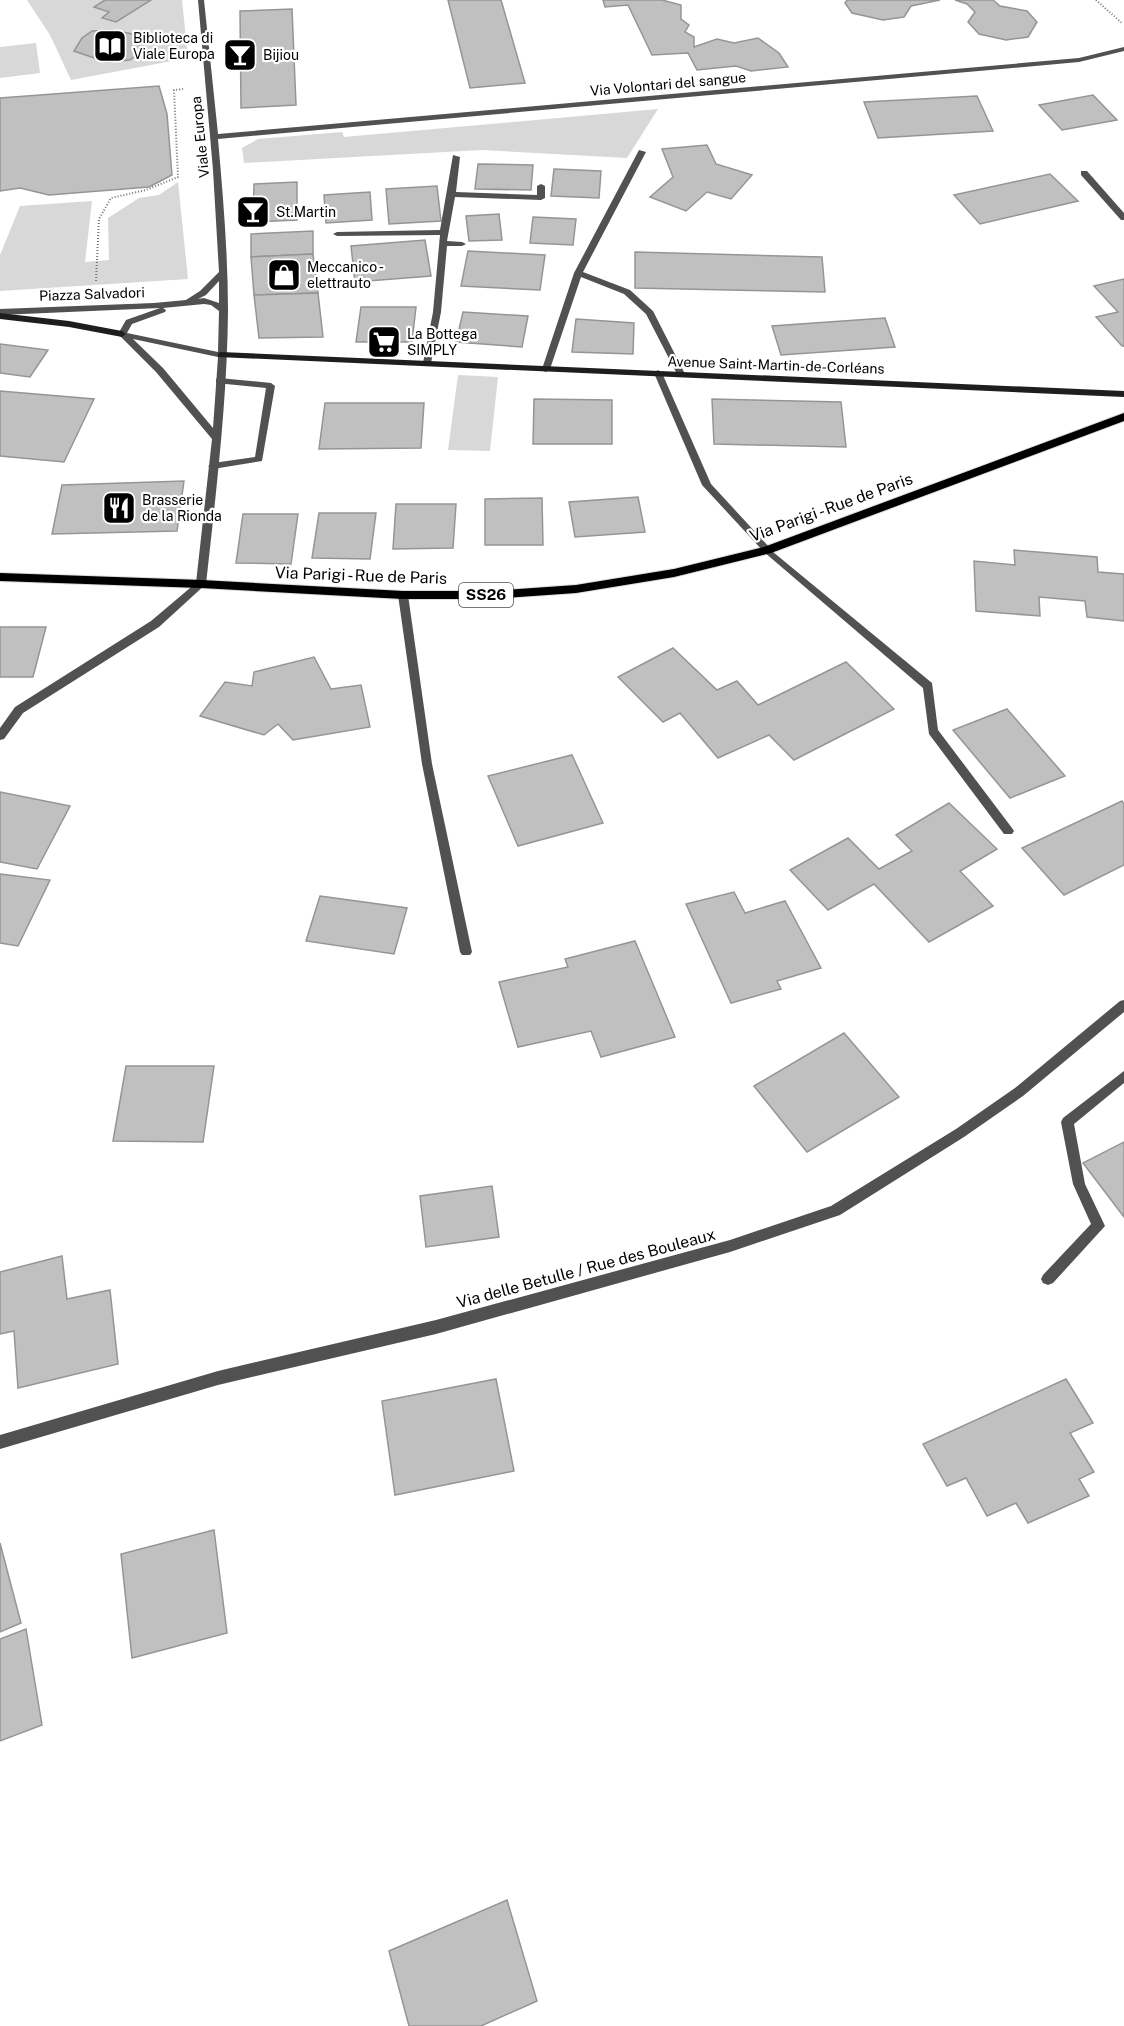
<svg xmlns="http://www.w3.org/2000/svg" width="1124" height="2026" viewBox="0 0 1124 2026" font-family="'Public Sans',sans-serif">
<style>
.green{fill:#d8d8d8}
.building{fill:#c0c0c0;stroke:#959595;stroke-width:1.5}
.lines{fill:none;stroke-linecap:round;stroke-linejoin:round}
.primary-casing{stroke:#dbdbdb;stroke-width:2}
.path{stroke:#737373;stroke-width:2;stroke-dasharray:1 2;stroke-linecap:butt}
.lane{fill:#515151;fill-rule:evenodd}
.street{fill:#515151;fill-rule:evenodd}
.secondary{fill:#1e1e1e;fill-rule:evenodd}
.primary{fill:#000;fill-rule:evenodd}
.labels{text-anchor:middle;stroke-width:4.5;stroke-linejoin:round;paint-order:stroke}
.far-poi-label{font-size:14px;fill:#000;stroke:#fff;text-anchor:start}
.far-street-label{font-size:14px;fill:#000;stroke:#fff}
.shield{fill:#fff;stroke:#4c4c4c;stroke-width:1.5}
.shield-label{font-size:15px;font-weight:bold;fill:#000}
.street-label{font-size:16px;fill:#000;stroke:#fff}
</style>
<rect width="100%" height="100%" fill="#fff"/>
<!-- green -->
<g class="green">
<polygon points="27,0 105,0 95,7 109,12 102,19 116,22 151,0 182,0 188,58 71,80 50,35"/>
<polygon points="36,43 40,73 0,78 0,47"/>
<polygon points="658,109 627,158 482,150 244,163 242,148 258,139 342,132 344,137"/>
<polygon points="178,182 188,279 0,291 0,255 20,206 92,201 85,262 109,260 108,218 139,198 159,195"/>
<polygon points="458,375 498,377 490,451 448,450"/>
</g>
<!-- building -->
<g class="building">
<polygon points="105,0 151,0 116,22 102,18 109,12 94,7"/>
<polygon points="448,0 501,0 525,83 470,88"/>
<polygon points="603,0 662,0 681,5 681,19 689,25 685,32 694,37 694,47 717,39 734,43 758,38 779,53 788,67 751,71 736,66 697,70 688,53 652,55 628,5 605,7"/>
<polygon points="847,0 940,0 911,6 904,17 883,20 852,13 845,3"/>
<polygon points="955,0 993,0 1000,6 1027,11 1037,22 1028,37 1006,40 979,34 968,22 975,12 967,4"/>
<polygon points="292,9 296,105 241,108 240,11"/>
<polygon points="112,30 138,35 145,48 130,60 106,62 74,51 82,38 92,31"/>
<polygon points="159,86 167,114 172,175 149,187 49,195 20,188 0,191 0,98"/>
<polygon points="1093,95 1117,120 1062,130 1039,105"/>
<polygon points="977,96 993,131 878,138 864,102"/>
<polygon points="707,145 716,164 752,175 731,199 707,192 686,211 650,197 673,177 662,149"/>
<polygon points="478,164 533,165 531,190 475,189"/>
<polygon points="554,169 601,171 599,198 551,196"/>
<polygon points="1050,174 1078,201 980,224 954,195"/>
<polygon points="297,182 297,220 253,222 254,184"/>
<polygon points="437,186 441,221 389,224 386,189"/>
<polygon points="370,192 372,220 326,223 324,195"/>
<polygon points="499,214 502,240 469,241 466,216"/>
<polygon points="533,217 576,219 573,245 530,243"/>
<polygon points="313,231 313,254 251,257 251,234"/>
<polygon points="425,240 431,276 355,282 351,246"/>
<polygon points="468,251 545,255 540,290 461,286"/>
<polygon points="635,252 822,257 825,292 635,288"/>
<polygon points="313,254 318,293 254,295 251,257"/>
<polygon points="1124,279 1124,346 1122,346 1096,317 1118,312 1094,286"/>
<polygon points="318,293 323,337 259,338 254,295"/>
<polygon points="361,307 416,307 412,342 356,342"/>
<polygon points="463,312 528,316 522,347 456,342"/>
<polygon points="885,318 895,347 781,355 772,326"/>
<polygon points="576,319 634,323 633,354 572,352"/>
<polygon points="0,344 48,350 30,377 0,373"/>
<polygon points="0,391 94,399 64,462 0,456"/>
<polygon points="534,399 612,400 612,444 533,444"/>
<polygon points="712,399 841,402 846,447 714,444"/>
<polygon points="325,403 424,403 421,448 319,449"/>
<polygon points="184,481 177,531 52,534 62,485"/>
<polygon points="638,497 645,532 575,537 569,502"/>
<polygon points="542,498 543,545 485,545 485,499"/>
<polygon points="396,504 456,504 453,548 393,549"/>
<polygon points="319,513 376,513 370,559 312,558"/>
<polygon points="243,514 298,514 291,564 236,563"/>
<polygon points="1014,550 1097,557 1098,572 1124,574 1124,621 1087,617 1085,601 1039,597 1040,616 976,611 974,561 1015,565"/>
<polygon points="0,627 46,627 33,677 0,677"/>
<polygon points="673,648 717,690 737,681 758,705 846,662 894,709 794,760 769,735 718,758 680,713 663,722 618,677"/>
<polygon points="314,657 331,689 361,685 370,727 293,740 278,724 264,735 200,716 225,682 252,686 254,672"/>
<polygon points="1007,709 1065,776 1010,798 953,730"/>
<polygon points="572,755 603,823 518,846 488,776"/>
<polygon points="0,792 70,806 37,869 0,862"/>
<polygon points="1122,801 1124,804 1124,865 1064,895 1022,848"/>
<polygon points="949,803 997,849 960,871 993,906 929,942 874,884 828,910 790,870 848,838 879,869 912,851 896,835"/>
<polygon points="0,874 50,880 18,946 0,943"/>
<polygon points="734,892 745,913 785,901 821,968 777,981 781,989 731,1003 686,904"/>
<polygon points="320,896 407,908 394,954 306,941"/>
<polygon points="635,941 675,1037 601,1057 591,1031 518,1047 499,982 568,967 565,959"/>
<polygon points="844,1033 899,1097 807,1152 754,1086"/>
<polygon points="126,1066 214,1066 203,1142 113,1141"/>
<polygon points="1124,1142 1124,1217 1083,1163"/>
<polygon points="492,1186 499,1237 426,1247 420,1196"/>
<polygon points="62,1256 67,1299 110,1290 118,1364 18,1388 14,1331 0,1334 0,1272"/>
<polygon points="496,1379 514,1471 395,1495 382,1401"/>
<polygon points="1066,1379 1093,1423 1070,1433 1094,1472 1079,1479 1089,1496 1028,1523 1016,1503 987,1516 966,1478 947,1486 923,1444"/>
<polygon points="214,1530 227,1633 132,1658 121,1554"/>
<polygon points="0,1543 21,1623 0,1632"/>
<polygon points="26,1629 42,1725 0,1741 0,1639"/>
<polygon points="507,1900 537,2001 481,2026 409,2026 389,1951"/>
</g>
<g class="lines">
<defs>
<polygon id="primary" points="1124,413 1124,421 771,553 674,577 576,593 490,599 403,599 201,588 0,581 0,573 201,580 403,591 490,591 576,585 674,569 764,547"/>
</defs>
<!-- primary casing -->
<use href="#primary" class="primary-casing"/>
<!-- path -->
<g class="path">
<polyline points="1096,0 1123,24"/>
<polyline points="96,281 99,219 111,198 146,190 178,177 174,90 183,89"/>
</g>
<!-- lane -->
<g class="lane">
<polygon points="639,150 646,152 583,272 630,290 653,311 685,374 681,377 677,374 646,314 624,294 581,277 550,369 546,372 543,371 542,369 574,273"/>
<polygon points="453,155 460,157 456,192 537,195 537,186 541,184 545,186 545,198 541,200 455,197 447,241 462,242 466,244 462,246 447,246 441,312 431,363 427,366 423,363 433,312 440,235 337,236 333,234 337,232 440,230"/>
<polygon points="219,378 271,383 275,386 262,461 213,469 208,466 213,463 255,457 266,388 216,383 216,379"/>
<polygon points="767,547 932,683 938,730 1012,828 1014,831 1012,834 1004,834 929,734 923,688 764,552 764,548"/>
<polygon points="403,592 408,595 432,764 472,952 470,955 462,955 460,952 422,764 398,595"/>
<polygon points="1124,1071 1124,1083 1074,1124 1085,1184 1105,1226 1053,1283 1048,1285 1043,1283 1041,1279 1043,1275 1091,1224 1073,1184 1061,1122 1063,1118"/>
</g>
<!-- street -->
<g class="street">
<path d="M198,0H204L218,134L1079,58L1124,47V51L1079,62L218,139C223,196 228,254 228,312C227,403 216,493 206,584L159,627L23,713L4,739L0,740V728L15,707L151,621L196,583L212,439L156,372L118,334L126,320L160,308L0,315V309L154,303L186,300L200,291L219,272L213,170ZM219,281V303L204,298L198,299L206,295ZM204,304L211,305L219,311L218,352L127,333L132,324L165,312L166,310L163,308ZM133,339L218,357L213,428L163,368Z"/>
<polygon points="1081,171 1087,171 1124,213 1124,220 1121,220 1081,175"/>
<polygon points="658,370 662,373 711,484 770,548 770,552 764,552 702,485 654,373"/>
<polygon points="1124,1000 1124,1012 1023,1096 964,1137 840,1215 730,1252 436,1334 218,1385 0,1449 0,1435 218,1371 436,1320 730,1240 831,1206 956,1129 1015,1088 1120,1001"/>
</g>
<!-- secondary -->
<g class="secondary">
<polygon points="0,313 69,321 122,331 126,334 122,337 69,327 0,319"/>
<polygon points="221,352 1124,391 1124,397 218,357 218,353"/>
</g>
<!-- primary -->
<use href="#primary" class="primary"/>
</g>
<!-- icons -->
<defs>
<symbol id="library-square" viewBox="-11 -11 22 22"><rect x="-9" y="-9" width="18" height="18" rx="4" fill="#000" stroke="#fff"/><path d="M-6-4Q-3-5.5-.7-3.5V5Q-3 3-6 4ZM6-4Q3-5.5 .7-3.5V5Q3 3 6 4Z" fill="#fff"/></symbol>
<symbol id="bar-square" viewBox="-11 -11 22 22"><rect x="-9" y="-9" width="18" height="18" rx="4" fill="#000" stroke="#fff"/><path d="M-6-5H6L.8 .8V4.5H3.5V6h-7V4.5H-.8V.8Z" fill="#fff"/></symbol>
<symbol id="shop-square" viewBox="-11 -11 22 22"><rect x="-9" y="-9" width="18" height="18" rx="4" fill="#000" stroke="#fff"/><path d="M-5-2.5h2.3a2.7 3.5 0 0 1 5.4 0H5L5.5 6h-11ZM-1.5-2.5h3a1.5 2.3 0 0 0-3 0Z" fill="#fff"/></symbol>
<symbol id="supermarket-square" viewBox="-11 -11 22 22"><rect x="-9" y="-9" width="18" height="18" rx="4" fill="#000" stroke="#fff"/><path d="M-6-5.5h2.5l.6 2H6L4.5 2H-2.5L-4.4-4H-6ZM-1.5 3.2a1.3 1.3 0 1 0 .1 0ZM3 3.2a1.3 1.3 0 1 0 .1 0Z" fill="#fff"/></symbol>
<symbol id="restaurant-square" viewBox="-11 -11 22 22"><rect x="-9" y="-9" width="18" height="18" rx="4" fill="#000" stroke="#fff"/><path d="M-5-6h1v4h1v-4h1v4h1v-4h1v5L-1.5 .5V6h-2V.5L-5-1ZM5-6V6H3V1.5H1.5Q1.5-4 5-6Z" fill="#fff"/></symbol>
</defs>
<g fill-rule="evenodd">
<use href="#library-square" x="91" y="27" width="38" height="38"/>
<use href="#bar-square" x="221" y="36" width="38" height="38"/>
<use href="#bar-square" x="234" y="193" width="38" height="38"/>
<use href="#shop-square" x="265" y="256" width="38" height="38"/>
<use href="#supermarket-square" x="365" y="323" width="38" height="38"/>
<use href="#restaurant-square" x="100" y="489" width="38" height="38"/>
</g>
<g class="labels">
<!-- far-poi labels -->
<g class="far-poi-label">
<text x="133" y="43">Biblioteca di<tspan x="133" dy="16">Viale Europa</tspan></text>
<text x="263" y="60">Bijiou</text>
<text x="276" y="217">St.Martin</text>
<text x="307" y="272">Meccanico -<tspan x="307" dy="16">elettrauto</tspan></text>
<text x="407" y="339">La Bottega<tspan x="407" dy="16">SIMPLY</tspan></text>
<text x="142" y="505">Brasserie<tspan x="142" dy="16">de la Rionda</tspan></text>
</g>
<!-- far-street labels -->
<g class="far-street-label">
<text transform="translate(668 84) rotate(-5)" y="5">Via Volontari del sangue</text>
<text transform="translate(200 137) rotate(-96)" y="5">Viale Europa</text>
<text transform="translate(92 294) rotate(-2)" y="5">Piazza Salvadori</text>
<text transform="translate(776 365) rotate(2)" y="5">Avenue Saint-Martin-de-Corléans</text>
</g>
<!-- shield labels -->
<rect class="shield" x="459" y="583" width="54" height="24" rx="4.5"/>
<g class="shield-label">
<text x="486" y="600">SS26</text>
</g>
<!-- street labels -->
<g class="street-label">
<text transform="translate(831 507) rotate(-20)" y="6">Via Parigi - Rue de Paris</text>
<text transform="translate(361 575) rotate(2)" y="6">Via Parigi - Rue de Paris</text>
<text transform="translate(586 1268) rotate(-15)" y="6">Via delle Betulle / Rue des Bouleaux</text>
</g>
</g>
</svg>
